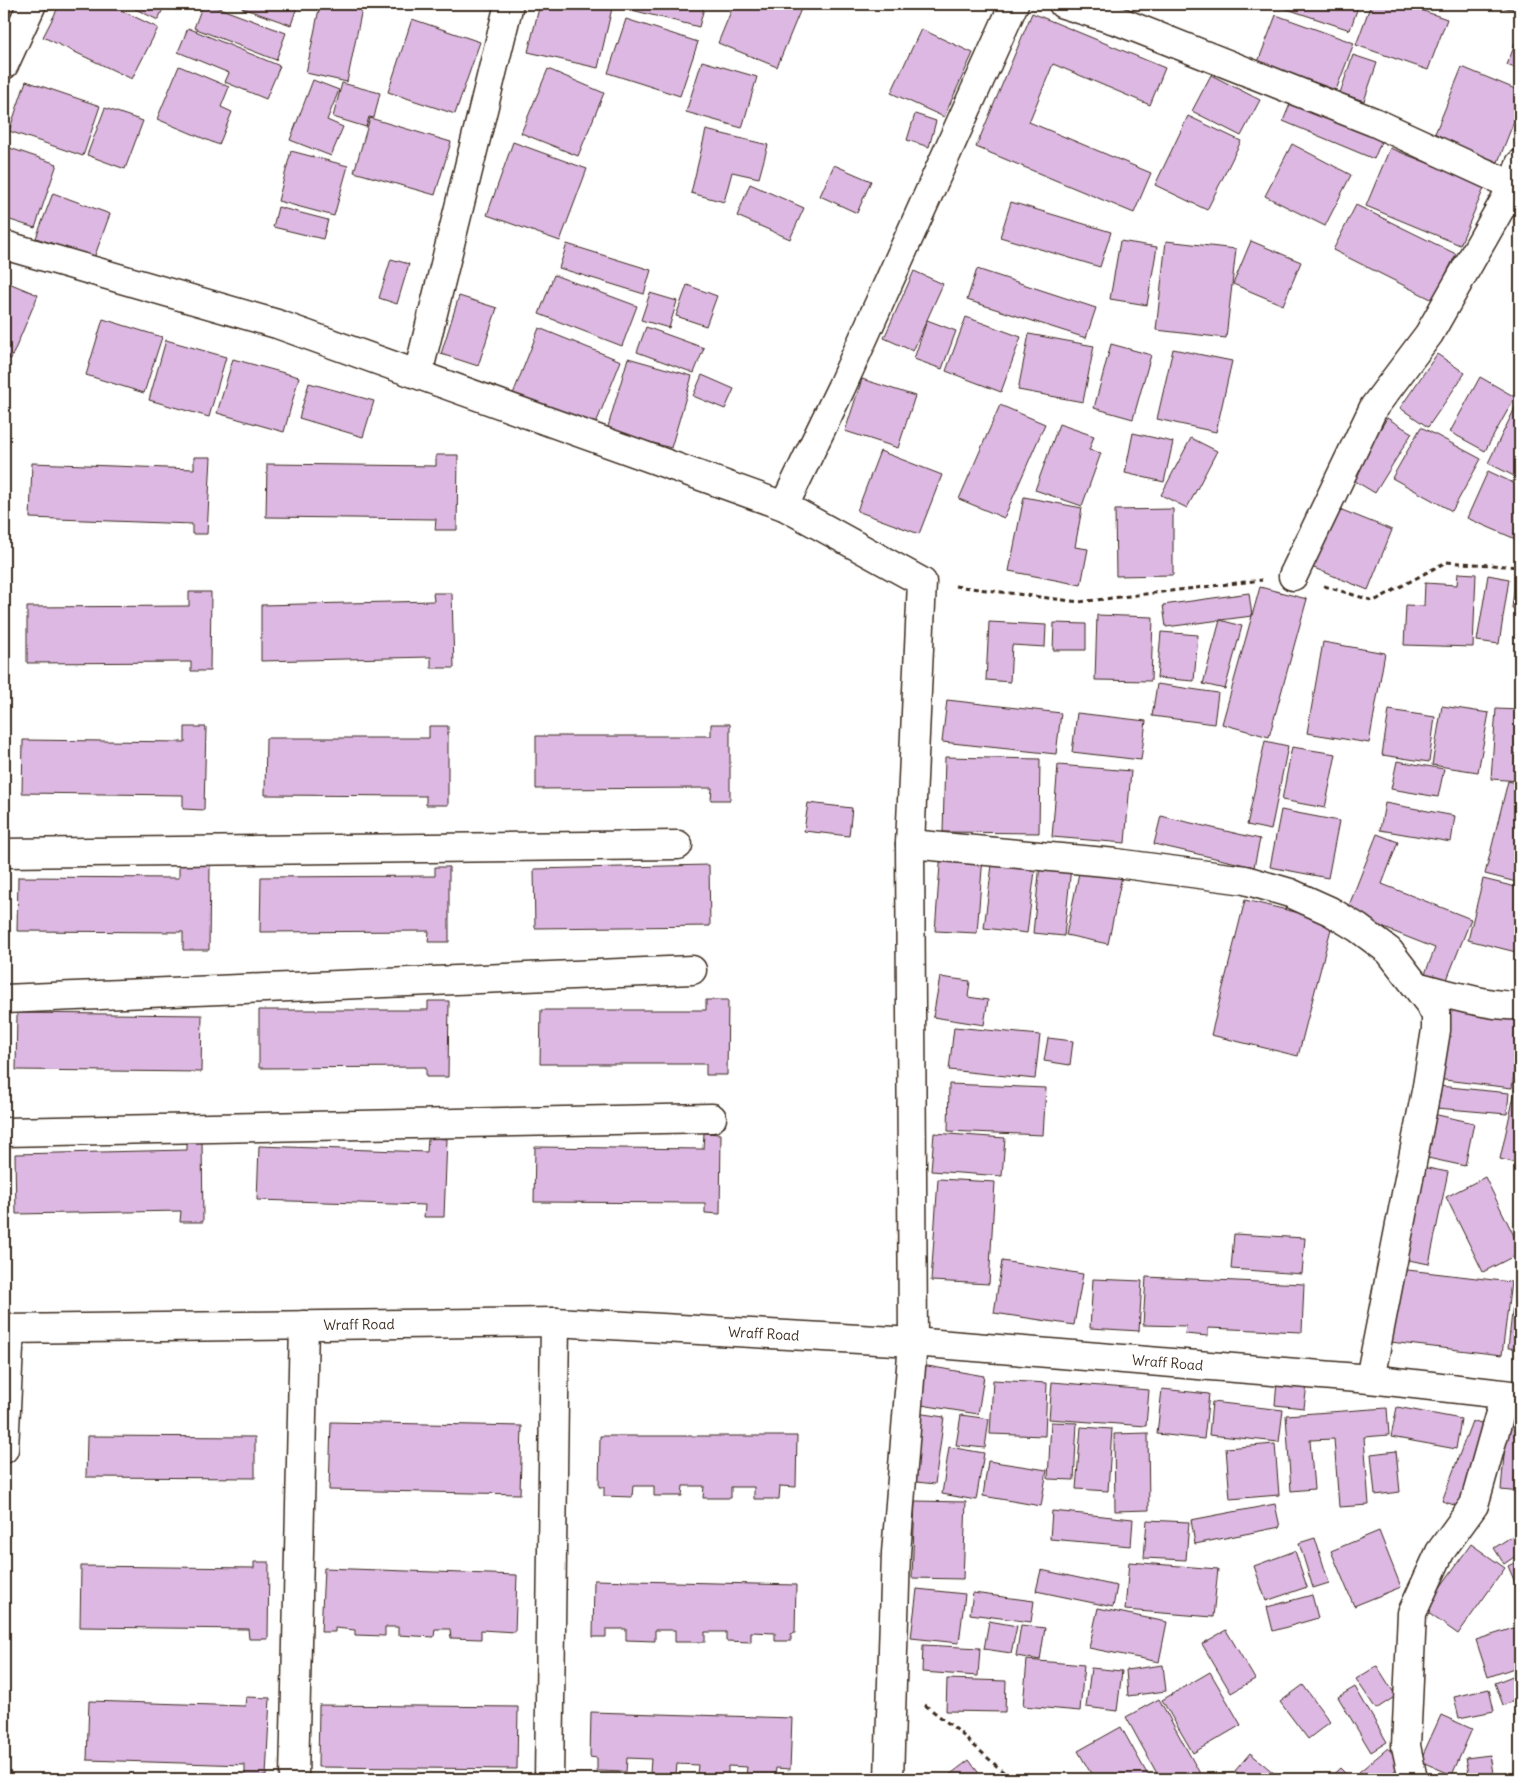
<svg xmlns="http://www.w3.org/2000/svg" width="1524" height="1783" viewBox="0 0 1524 1783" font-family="Delius,sans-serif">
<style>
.building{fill:#dcb8e2;stroke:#3b2a1e}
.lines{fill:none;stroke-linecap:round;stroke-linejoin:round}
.street-casing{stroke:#3b2a1e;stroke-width:31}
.path{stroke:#3b2a1e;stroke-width:3;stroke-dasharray:5 4;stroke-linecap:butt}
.street{stroke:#fff;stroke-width:28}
.labels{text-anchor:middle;stroke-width:5;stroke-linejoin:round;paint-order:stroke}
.street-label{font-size:14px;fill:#3b2a1e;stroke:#fff}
</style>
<rect width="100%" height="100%" fill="#fff"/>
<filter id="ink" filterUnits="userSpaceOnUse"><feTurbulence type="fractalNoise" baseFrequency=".02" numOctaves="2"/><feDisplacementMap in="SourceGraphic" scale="10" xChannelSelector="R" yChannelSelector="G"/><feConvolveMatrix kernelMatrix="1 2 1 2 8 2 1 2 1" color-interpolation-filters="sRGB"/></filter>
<g filter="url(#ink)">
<!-- building -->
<g class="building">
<polygon points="60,4 108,4 158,28 132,79 43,37"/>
<polygon points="125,4 165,4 158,20"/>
<polygon points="203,4 208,4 286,33 276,60 194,28"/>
<polygon points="243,4 298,4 291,25 242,8"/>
<polygon points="320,4 363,4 347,82 306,73"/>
<polygon points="540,4 613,4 598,68 528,52"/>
<polygon points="629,4 705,4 699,27 628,9"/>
<polygon points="734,4 803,4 777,67 718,43"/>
<polygon points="1285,4 1359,4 1350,30 1284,8"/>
<polygon points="1371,4 1403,4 1447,19 1428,70 1356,45"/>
<polygon points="1489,4 1520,4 1520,11"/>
<polygon points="1032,13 1165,68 1150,105 1053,64 1029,122 1151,173 1134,213 976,147"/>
<polygon points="1276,15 1354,43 1336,90 1258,62"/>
<polygon points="412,19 480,42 455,114 388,92"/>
<polygon points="626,19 698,42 680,96 608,73"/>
<polygon points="188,28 280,66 266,99 225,82 229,73 178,52"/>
<polygon points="921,29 973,53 944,117 891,93"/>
<polygon points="1520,31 1520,70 1507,65"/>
<polygon points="1353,55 1377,63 1364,101 1340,93"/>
<polygon points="702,61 757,77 742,128 686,112"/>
<polygon points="179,66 229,87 221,107 232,112 219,145 157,119"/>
<polygon points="1462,67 1520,91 1520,106 1498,162 1434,136"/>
<polygon points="548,69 604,93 578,156 521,133"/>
<polygon points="1211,75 1260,100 1241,136 1192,111"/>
<polygon points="313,80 339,90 327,120 343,127 331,156 290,140"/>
<polygon points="26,81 100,106 83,156 9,131"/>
<polygon points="342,83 380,93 374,118 369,117 366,127 333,117"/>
<polygon points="1293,97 1384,135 1374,159 1283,121"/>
<polygon points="105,108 143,121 125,169 87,155"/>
<polygon points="915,114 936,121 929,147 907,140"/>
<polygon points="1188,116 1241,141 1207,210 1155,185"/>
<polygon points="370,118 451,142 435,195 354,172"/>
<polygon points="706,130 768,145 759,178 732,172 724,202 691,193"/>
<polygon points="513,142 587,169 560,241 487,215"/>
<polygon points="1292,144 1351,175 1325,226 1265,196"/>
<polygon points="4,146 57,164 35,228 4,218"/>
<polygon points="1390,148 1485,186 1460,245 1366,206"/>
<polygon points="291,151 348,166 334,216 278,201"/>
<polygon points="834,165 871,181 857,213 820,196"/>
<polygon points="750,184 804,208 790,239 737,216"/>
<polygon points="53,193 110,214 94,258 36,238"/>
<polygon points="1011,202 1111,232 1100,267 1000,237"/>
<polygon points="1356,205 1456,254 1433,300 1333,250"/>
<polygon points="278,207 328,220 323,239 273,227"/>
<polygon points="1120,241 1157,247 1147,305 1110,299"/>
<polygon points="1166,241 1236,249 1226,338 1156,330"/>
<polygon points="1251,241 1301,262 1283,305 1233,284"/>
<polygon points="567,244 651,270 644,294 559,268"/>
<polygon points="391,259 409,264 397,304 379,298"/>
<polygon points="977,269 1096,308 1086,338 967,300"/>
<polygon points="914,271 943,284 913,351 884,338"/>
<polygon points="554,275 637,306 622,346 539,314"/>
<polygon points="4,281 38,295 11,359 4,356"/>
<polygon points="687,285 717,296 706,326 676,316"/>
<polygon points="650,293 677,301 669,328 641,320"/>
<polygon points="459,296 497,308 478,366 441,354"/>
<polygon points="966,317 1021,337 1001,392 946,371"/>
<polygon points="103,319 162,337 144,393 86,375"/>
<polygon points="927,320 956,331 942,369 914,359"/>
<polygon points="646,327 704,348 694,373 637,352"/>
<polygon points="539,328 621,361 595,426 513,394"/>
<polygon points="1029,334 1094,346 1083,402 1018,390"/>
<polygon points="166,340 226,357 209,417 149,400"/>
<polygon points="1111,344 1151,355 1133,419 1094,408"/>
<polygon points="1173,349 1232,361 1216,432 1157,419"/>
<polygon points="1437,354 1465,373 1428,427 1400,408"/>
<polygon points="628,358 692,376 671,448 607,430"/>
<polygon points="233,359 299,377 284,432 217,413"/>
<polygon points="702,375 734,389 725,409 693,396"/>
<polygon points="1480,377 1515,397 1485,451 1450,432"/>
<polygon points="862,379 915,396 898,448 845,431"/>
<polygon points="309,383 374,401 363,437 299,418"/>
<polygon points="1000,405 1045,424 1004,518 959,499"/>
<polygon points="1516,406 1520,408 1520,479 1488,463"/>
<polygon points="1387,418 1412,433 1375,493 1350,478"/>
<polygon points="1059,424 1094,436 1089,450 1101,453 1082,506 1035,490"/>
<polygon points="1421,427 1481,459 1452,511 1392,478"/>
<polygon points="1133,433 1173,442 1164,482 1125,473"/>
<polygon points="1191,438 1217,451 1187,508 1161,495"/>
<polygon points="880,451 942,475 919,534 857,511"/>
<polygon points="436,455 458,455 457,530 435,530 436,519 266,517 267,464 436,466"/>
<polygon points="194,457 211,457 207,534 192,534 192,524 30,518 32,463 194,469"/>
<polygon points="1488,471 1520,486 1520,541 1467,518"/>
<polygon points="1024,497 1082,508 1075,547 1088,549 1081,585 1009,571"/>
<polygon points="1332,506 1392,530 1368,590 1309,566"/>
<polygon points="1173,509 1173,575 1116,576 1115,510"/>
<polygon points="1458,573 1476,574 1473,647 1404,645 1406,605 1424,606 1425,583 1457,585"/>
<polygon points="1488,575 1509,579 1499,644 1477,641"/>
<polygon points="1516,576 1520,577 1520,609 1512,608"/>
<polygon points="1260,587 1307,599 1269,737 1222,724"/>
<polygon points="189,592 211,592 210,671 191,671 191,662 27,663 27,607 189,606"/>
<polygon points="433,593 452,593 454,668 431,668 431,657 261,661 261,605 434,601"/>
<polygon points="1249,593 1252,616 1166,627 1163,605"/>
<polygon points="1097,615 1153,617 1151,681 1095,680"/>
<polygon points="1220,620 1242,626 1225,689 1203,684"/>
<polygon points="989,622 1046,625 1045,647 1012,645 1010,682 986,680"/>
<polygon points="1054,623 1086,624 1086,650 1053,650"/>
<polygon points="1161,632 1198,635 1194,681 1157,678"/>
<polygon points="1323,642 1385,653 1369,743 1307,733"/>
<polygon points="1157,684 1218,693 1214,724 1152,716"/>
<polygon points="947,700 1061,713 1056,754 942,742"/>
<polygon points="1442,706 1489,713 1478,772 1432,765"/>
<polygon points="1496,709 1520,710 1520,781 1491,779"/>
<polygon points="1389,710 1435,717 1429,762 1382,755"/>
<polygon points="1077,713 1146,721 1141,760 1072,752"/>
<polygon points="711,724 730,724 730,800 711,800 712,788 536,789 536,736 711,736"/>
<polygon points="429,726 448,726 448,805 426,805 426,796 265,795 266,738 429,738"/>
<polygon points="185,727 206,727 204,810 183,809 183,795 22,793 23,740 185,742"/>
<polygon points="1265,741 1288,746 1271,830 1247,825"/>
<polygon points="1292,747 1336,754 1325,808 1282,800"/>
<polygon points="945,757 1040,759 1039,833 943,832"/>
<polygon points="1397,761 1444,769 1438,797 1391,789"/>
<polygon points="1058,765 1131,771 1125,843 1052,837"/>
<polygon points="1508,781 1520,784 1520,883 1485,874"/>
<polygon points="808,803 852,808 849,836 804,831"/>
<polygon points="1385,803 1455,816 1451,842 1380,830"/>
<polygon points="1281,810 1339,821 1328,878 1270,867"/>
<polygon points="1161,816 1260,839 1254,867 1154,844"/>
<polygon points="1377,834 1398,842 1382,884 1471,919 1444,987 1423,979 1435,948 1346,913"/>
<polygon points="941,852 983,856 977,933 935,931"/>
<polygon points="993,857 1036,863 1027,933 984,928"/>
<polygon points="179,864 210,865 209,950 183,950 183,932 17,931 18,877 179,878"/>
<polygon points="1040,864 1071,867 1064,936 1033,933"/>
<polygon points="709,865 710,926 535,928 534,869"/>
<polygon points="435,867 449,867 449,942 428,942 429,931 260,932 261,877 435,876"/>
<polygon points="1080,868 1122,876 1108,944 1066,935"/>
<polygon points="1483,879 1520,888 1520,953 1468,940"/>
<polygon points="1245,900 1333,921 1298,1056 1211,1035"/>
<polygon points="940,977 970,981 968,997 988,1000 984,1025 933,1017"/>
<polygon points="706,1000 728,1000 727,1075 706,1075 706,1064 540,1064 541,1010 706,1010"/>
<polygon points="428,1001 449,1001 448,1077 426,1077 426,1067 259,1068 259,1010 428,1010"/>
<polygon points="1446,1002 1520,1011 1520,1027 1512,1088 1436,1079"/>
<polygon points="17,1013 202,1015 201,1072 16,1070"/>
<polygon points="954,1027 1040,1035 1035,1079 949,1070"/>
<polygon points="1048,1038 1073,1041 1070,1065 1044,1061"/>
<polygon points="949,1084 1046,1088 1043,1135 948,1131"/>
<polygon points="1439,1086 1509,1093 1507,1114 1436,1108"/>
<polygon points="1516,1087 1520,1088 1520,1164 1500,1159"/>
<polygon points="1433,1114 1474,1123 1465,1166 1423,1157"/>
<polygon points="704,1133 721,1134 720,1214 705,1213 705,1203 534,1202 535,1147 703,1149"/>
<polygon points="934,1133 1005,1138 1002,1176 931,1171"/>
<polygon points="428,1138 447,1139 444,1217 424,1217 425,1205 257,1200 259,1146 427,1152"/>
<polygon points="187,1140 202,1140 203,1222 180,1222 181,1211 16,1214 15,1154 187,1150"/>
<polygon points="1422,1167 1448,1172 1429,1264 1403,1259"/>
<polygon points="1485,1177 1520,1248 1520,1253 1483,1272 1446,1197"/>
<polygon points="938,1179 995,1182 989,1284 931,1281"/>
<polygon points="1234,1234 1305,1238 1302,1274 1231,1269"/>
<polygon points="1002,1261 1083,1274 1074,1325 994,1313"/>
<polygon points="1399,1269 1511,1282 1502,1355 1390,1342"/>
<polygon points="1146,1277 1304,1284 1302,1332 1208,1328 1208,1336 1185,1334 1186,1326 1143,1325"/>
<polygon points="1093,1279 1142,1281 1139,1331 1090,1328"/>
<polygon points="1515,1287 1520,1288 1520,1349 1508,1348"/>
<polygon points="922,1365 984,1376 978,1414 915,1404"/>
<polygon points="993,1380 1047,1383 1045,1436 990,1434"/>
<polygon points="1052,1382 1149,1390 1146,1426 1049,1419"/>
<polygon points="1277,1382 1307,1385 1304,1408 1275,1405"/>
<polygon points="1162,1389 1209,1394 1204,1439 1157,1434"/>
<polygon points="1212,1402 1283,1410 1279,1442 1209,1435"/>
<polygon points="1397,1407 1461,1419 1456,1449 1391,1437"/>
<polygon points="1387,1408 1389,1435 1364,1437 1369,1505 1339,1507 1334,1439 1310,1440 1314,1489 1291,1491 1286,1415"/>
<polygon points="916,1413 944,1417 935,1484 907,1481"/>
<polygon points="961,1415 989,1419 985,1448 956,1445"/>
<polygon points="1507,1420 1520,1421 1520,1492 1501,1490"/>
<polygon points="1472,1421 1490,1427 1460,1507 1442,1501"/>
<polygon points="331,1422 522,1426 520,1494 329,1490"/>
<polygon points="1051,1422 1077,1423 1074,1480 1048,1479"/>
<polygon points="1081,1427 1112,1429 1108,1491 1076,1489"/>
<polygon points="1148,1433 1149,1510 1115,1511 1114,1434"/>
<polygon points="87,1436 255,1437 255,1478 86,1477"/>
<polygon points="600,1436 797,1436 796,1487 780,1486 779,1499 754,1499 754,1487 731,1487 731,1498 703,1498 704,1486 683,1486 682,1496 654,1496 654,1486 633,1486 632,1497 604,1496 604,1487 599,1487"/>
<polygon points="1275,1444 1279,1495 1230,1499 1226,1448"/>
<polygon points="949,1447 984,1453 976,1500 942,1494"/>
<polygon points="1396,1451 1400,1492 1375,1495 1371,1454"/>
<polygon points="988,1461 1047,1470 1041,1506 983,1496"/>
<polygon points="915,1501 966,1502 963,1579 912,1578"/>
<polygon points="1275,1504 1280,1527 1195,1544 1191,1520"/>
<polygon points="1052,1511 1133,1519 1131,1546 1050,1539"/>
<polygon points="1147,1520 1189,1522 1186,1560 1144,1558"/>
<polygon points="1379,1531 1401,1587 1354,1606 1331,1551"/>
<polygon points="1520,1531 1520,1553 1504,1564 1494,1548"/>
<polygon points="1315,1538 1329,1583 1313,1588 1299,1543"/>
<polygon points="1471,1544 1505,1568 1458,1634 1424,1610"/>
<polygon points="1295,1551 1307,1587 1266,1601 1254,1566"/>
<polygon points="1520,1560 1520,1594 1508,1566"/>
<polygon points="254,1562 269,1562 268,1639 249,1639 248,1629 80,1627 81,1566 254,1568"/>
<polygon points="1129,1562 1218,1569 1213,1617 1125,1610"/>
<polygon points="324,1568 517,1575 515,1632 481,1630 481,1639 451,1638 450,1629 435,1629 434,1637 398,1635 398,1627 385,1627 385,1636 355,1635 355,1630 335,1628 335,1632 321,1632"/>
<polygon points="1041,1570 1117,1586 1113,1607 1036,1591"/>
<polygon points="594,1580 796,1585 795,1633 791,1634 791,1641 775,1641 775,1633 751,1632 751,1642 726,1641 726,1632 705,1632 705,1642 675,1642 675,1630 655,1630 655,1641 626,1640 626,1629 606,1629 606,1637 593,1637"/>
<polygon points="917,1589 965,1594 959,1643 911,1638"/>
<polygon points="973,1593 1034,1601 1031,1622 970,1614"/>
<polygon points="1312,1595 1318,1618 1273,1631 1267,1607"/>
<polygon points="1098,1608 1167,1622 1159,1662 1089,1648"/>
<polygon points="989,1621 1017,1626 1011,1653 984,1649"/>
<polygon points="1021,1625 1045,1628 1040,1660 1016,1656"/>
<polygon points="1520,1626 1520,1666 1488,1677 1476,1640"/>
<polygon points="1226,1630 1255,1679 1231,1693 1202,1644"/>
<polygon points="923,1645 980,1648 978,1676 922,1672"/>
<polygon points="1027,1660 1084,1665 1080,1711 1023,1706"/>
<polygon points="1163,1665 1166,1691 1128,1696 1126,1670"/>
<polygon points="1377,1666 1396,1696 1376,1709 1356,1679"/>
<polygon points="1091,1668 1122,1671 1117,1711 1086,1707"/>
<polygon points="1210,1672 1241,1725 1193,1753 1162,1700"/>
<polygon points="1520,1673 1520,1699 1503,1705 1495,1683"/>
<polygon points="947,1679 1006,1681 1005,1712 946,1711"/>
<polygon points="1303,1685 1330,1722 1308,1739 1280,1702"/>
<polygon points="1355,1687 1387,1742 1371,1752 1338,1697"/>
<polygon points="1489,1689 1494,1711 1459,1718 1454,1697"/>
<polygon points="246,1697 270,1698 266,1776 245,1776 245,1765 87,1760 89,1701 245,1706"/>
<polygon points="1159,1699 1203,1779 1160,1779 1126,1717"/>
<polygon points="319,1705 518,1707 517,1769 318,1767"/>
<polygon points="591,1712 792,1718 790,1769 776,1768 775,1776 746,1776 747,1767 728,1766 728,1776 697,1774 698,1765 677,1764 676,1774 650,1773 651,1759 627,1758 626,1772 597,1771 597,1758 590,1757"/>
<polygon points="1441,1715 1472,1729 1452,1775 1420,1761"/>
<polygon points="1121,1727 1150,1779 1094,1779 1078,1751"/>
<polygon points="1388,1748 1402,1765 1384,1779 1365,1779 1359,1772"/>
<polygon points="1250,1753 1281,1779 1245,1779 1235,1771"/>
<polygon points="1490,1755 1494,1779 1470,1779 1466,1758"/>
<polygon points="969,1760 983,1779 944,1779"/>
<polygon points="1340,1768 1351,1779 1328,1779"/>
</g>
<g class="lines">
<defs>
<g id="street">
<polyline points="1063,4 1121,22 1374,122 1520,189"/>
<polyline points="4,65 32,4"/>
<polyline points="4,245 277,324 784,506 922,582 910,844 913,1342 896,1553 889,1779"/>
<polyline points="418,374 509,4"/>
<polyline points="784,506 841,388 1014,4"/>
<polyline points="1293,576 1374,407 1429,334 1513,186 1520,164"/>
<polyline points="910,844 1116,863 1245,880 1290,893 1330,911 1358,928 1389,951 1429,1003 1436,1015 1436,1030 1427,1086 1370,1379"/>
<polyline points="4,853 678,845"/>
<path d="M1416,986C1435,991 1506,1011 1520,1004"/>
<polyline points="4,999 692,970"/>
<polyline points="4,1132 712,1118"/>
<path id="s1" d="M4,1329L555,1322L913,1342L1370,1379L1520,1396"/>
<polyline points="4,1449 10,1328"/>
<polyline points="294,1779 304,1325"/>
<polyline points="549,1779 555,1322"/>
<polyline points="1413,1779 1406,1746 1412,1613 1440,1552 1474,1505 1505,1395"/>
</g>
</defs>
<!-- street casing -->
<use href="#street" class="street-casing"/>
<!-- path -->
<g class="path">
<polyline points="955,586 1079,602 1262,580"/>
<polyline points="1324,586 1374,601 1446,562 1520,567"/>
<polyline points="925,1705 957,1730 1011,1779"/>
</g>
<!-- street -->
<use href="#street" class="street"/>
</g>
</g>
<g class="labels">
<!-- street labels -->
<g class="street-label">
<text dy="5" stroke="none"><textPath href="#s1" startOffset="355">Wraff Road</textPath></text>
<text dy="5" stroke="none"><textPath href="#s1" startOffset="760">Wraff Road</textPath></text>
<text dy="5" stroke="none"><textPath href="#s1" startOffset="1165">Wraff Road</textPath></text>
</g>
</g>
<!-- margin -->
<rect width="1524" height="1783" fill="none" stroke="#fff" stroke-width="20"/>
<rect x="10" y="10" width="1504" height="1763" fill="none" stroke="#3b2a1e" stroke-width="2" filter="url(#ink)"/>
</svg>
